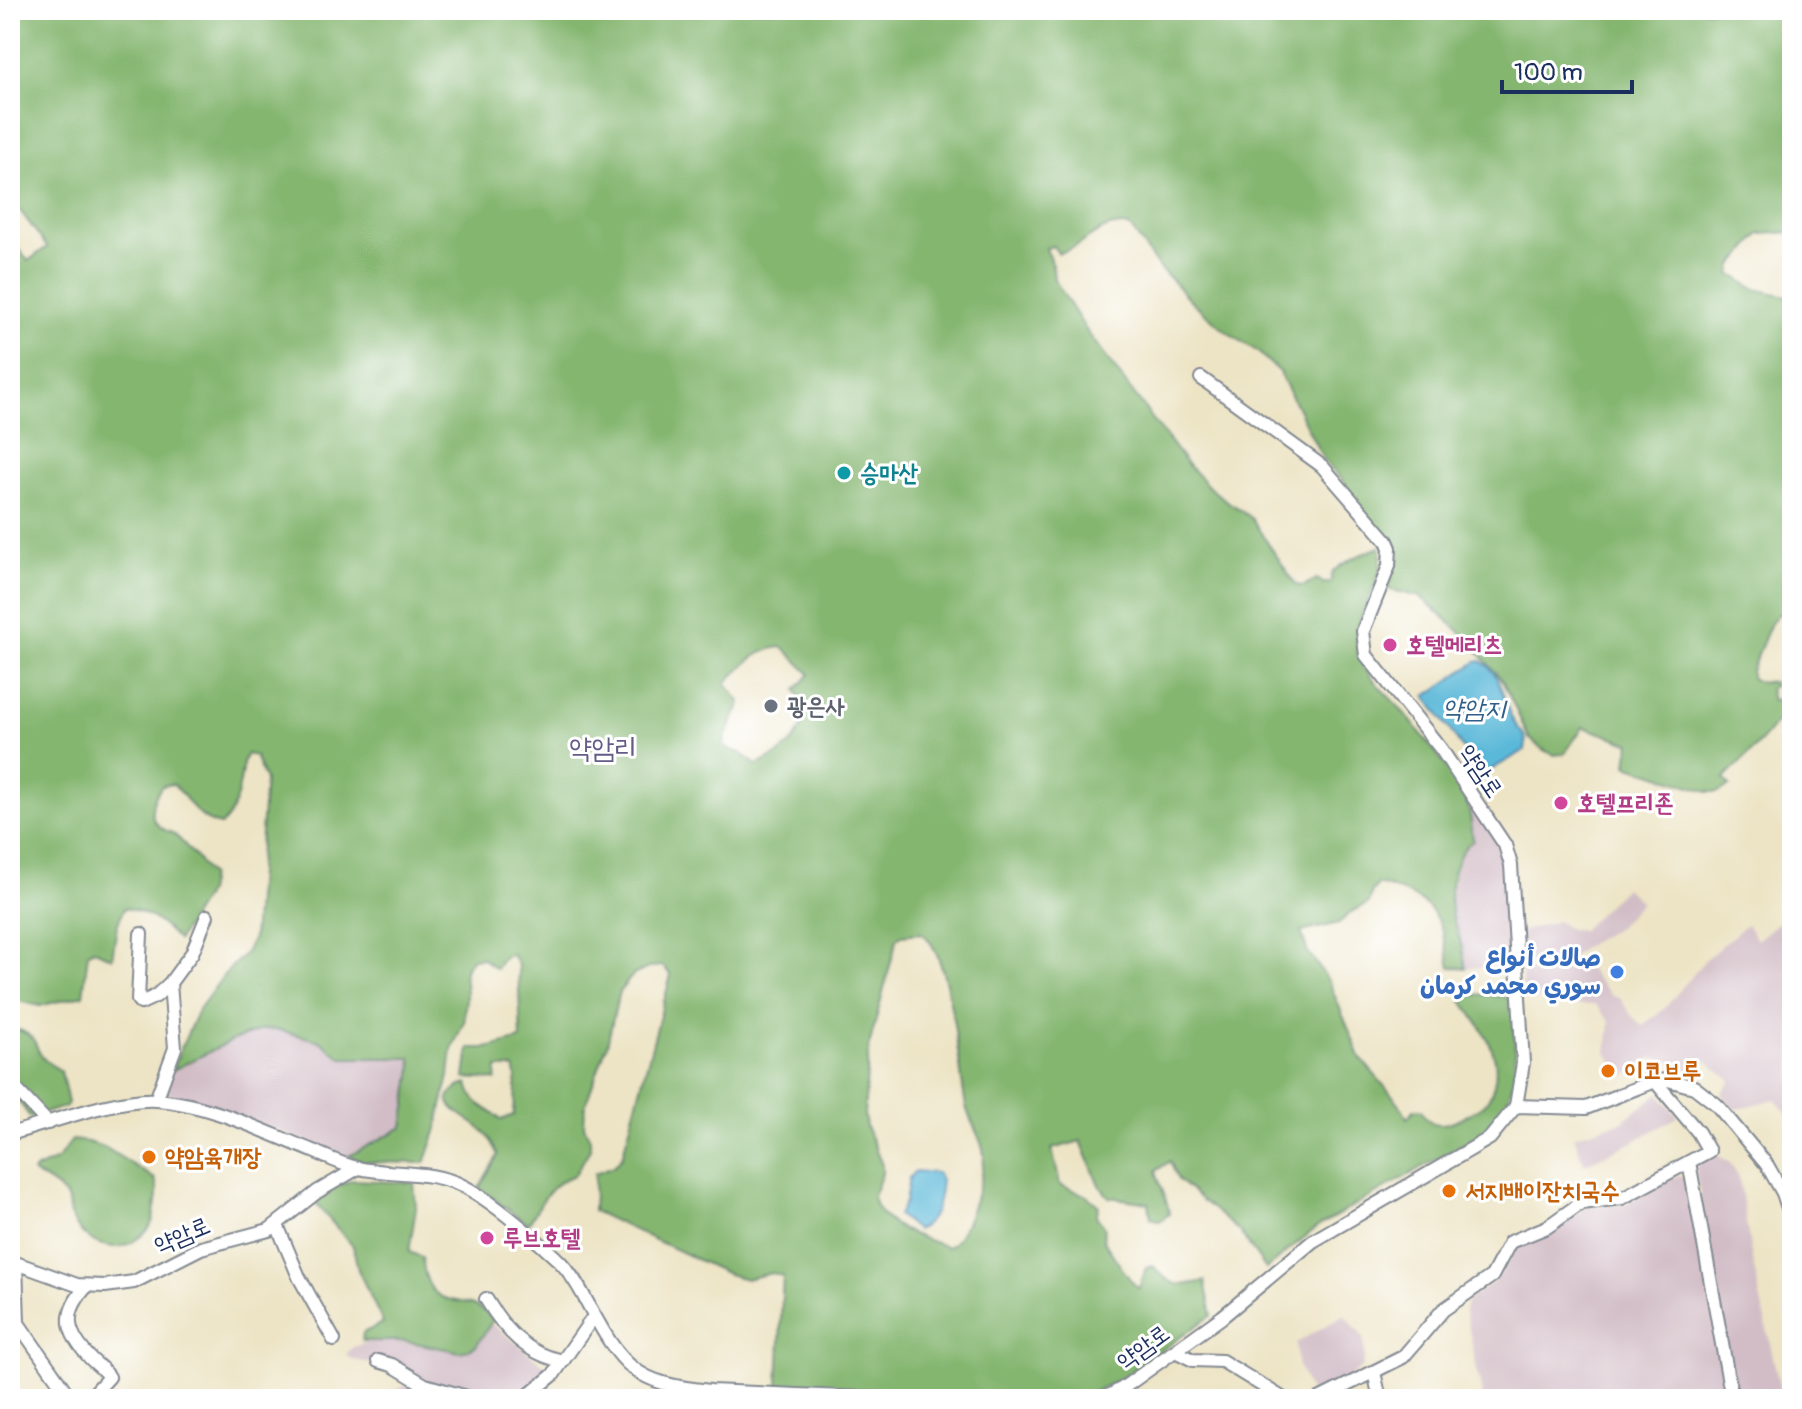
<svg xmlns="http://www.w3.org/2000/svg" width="1802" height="1409" viewBox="0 0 1802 1409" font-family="Pangolin,'Playpen Sans Arabic','Poor Story',sans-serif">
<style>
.industrial{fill:#d2bdc6}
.forest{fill:#84b66f;stroke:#507266;stroke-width:2;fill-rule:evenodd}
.water{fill:#5ab8d8;stroke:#3a749b;stroke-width:2}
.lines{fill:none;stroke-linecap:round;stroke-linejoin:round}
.minor-casing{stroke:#848a92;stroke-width:16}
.minor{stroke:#fff;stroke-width:12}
.culture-dot{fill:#0f9aa8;stroke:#fff;stroke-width:3}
.hotel-dot{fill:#d1479c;stroke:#fff;stroke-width:3}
.worship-dot{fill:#6b7280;stroke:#fff;stroke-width:3}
.shop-dot{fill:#3f7fe0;stroke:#fff;stroke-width:3}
.food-dot{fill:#e8710a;stroke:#fff;stroke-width:3}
.labels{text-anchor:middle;stroke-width:6;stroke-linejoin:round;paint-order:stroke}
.culture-label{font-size:24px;font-weight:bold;fill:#0d838f;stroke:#fff;text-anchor:start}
.hotel-label{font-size:24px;font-weight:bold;fill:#b23c85;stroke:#fff;text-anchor:start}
.worship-label{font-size:24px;font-weight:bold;fill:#5b616d;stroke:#fff;text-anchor:start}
.street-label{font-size:24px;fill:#1b2f5e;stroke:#fff}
.shop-label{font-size:24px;font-weight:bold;fill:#366cbe;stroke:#fff;text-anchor:end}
.food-label{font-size:24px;font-weight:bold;fill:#c56008;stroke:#fff;text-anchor:start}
.water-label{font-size:26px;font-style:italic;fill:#315f89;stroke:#fff}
.quarter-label{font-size:28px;fill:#635c87;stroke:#fff}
</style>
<rect width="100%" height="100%" fill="#fff"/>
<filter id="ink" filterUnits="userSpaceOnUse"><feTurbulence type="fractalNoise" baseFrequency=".0125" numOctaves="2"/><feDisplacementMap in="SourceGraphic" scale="16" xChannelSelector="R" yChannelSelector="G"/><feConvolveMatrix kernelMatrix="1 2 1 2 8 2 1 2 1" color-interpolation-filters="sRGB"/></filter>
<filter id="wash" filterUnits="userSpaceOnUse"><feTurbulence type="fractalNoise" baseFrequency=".006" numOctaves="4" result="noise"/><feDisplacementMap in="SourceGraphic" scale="32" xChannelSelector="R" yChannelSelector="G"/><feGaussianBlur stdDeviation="1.8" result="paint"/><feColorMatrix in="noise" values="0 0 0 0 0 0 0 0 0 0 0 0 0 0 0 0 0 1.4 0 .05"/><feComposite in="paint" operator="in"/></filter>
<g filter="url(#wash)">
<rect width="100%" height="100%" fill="#ede4c5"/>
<!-- industrial -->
<g class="industrial">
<polygon points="1465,796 1486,824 1505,861 1511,961 1496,967 1466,968 1460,938 1451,915 1450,899 1458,861 1472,830"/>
<polygon points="1625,888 1641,902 1618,927 1584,947 1568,960 1523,963 1520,932 1557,921 1569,929 1582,930"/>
<polygon points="1779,922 1792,930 1792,1121 1775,1099 1733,1110 1722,1093 1731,1081 1704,1059 1693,1072 1669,1060 1652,1058 1623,1077 1607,1053 1610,1022 1596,1005 1576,1005 1567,995 1523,1000 1522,972 1558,969 1579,958 1612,996 1620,998 1631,1015 1642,1026 1665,1008 1705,960 1747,924 1757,940"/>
<polygon points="264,1029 279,1030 320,1041 337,1056 411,1058 412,1068 403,1127 351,1153 350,1158 217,1107 165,1093 166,1080 173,1072 233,1040"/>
<polygon points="1659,1093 1678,1117 1631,1143 1584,1164 1574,1136 1623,1121"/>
<polygon points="1711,1154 1723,1158 1731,1164 1739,1177 1752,1259 1782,1399 1734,1399 1696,1171 1698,1163"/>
<polygon points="1679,1175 1685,1178 1688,1185 1728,1399 1483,1399 1465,1310 1468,1300 1496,1280 1521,1243 1552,1230 1589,1206 1624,1204"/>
<polygon points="1344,1315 1363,1337 1365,1357 1362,1368 1327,1391 1312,1397 1297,1363 1296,1343"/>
<polygon points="492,1324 549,1369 517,1399 374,1399 376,1395 397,1390 411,1383 383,1365 353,1360 346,1354 353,1347 368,1342 398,1341 451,1351 476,1346"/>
</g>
<!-- forest -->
<g class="forest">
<path d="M10,10H1792V232L1760,234L1733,265L1731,274L1755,289L1792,297V611L1777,615L1771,623L1751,671V677L1755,681L1773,682L1774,686L1769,688L1772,701L1781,698L1792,673C1792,720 1753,748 1724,779L1730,786L1718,792H1708L1627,765L1630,743L1583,727L1565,753L1555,755L1545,751L1529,738L1503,682L1469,640L1421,597L1387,589L1395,564L1342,480L1323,459L1280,373L1258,352L1227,332L1193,303L1157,265L1131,228C1101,217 1083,250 1058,253L1053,246L1046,248L1053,268L1054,279L1088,333L1185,462L1212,490L1251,518L1296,585L1303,586L1317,579L1323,583H1331L1332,572C1347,560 1362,553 1380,547C1389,584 1348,615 1358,652C1363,673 1383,690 1397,705C1413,723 1459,779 1466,799C1470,812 1472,827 1473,841C1454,852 1448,890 1451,911C1452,920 1457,927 1459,936C1462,946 1464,957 1466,968L1450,967C1441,911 1432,899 1378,884L1372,891L1369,903L1351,912L1339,923L1301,932L1307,950L1329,982L1361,1059L1399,1103L1407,1118L1415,1109L1422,1110C1431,1133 1452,1123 1469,1114C1473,1111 1481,1108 1485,1104C1495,1092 1498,1070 1494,1056C1489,1036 1474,1017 1462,1001C1474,990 1494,996 1509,998C1514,1008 1514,1019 1514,1030C1518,1075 1516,1095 1486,1131L1317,1227L1266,1269L1239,1231L1178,1180L1170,1161L1156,1171C1159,1183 1169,1204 1169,1214L1160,1221L1151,1218L1149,1203L1109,1197L1099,1185L1081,1141L1052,1149L1060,1185L1086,1195L1099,1206L1096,1216L1105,1228L1103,1239C1108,1248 1132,1285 1139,1288L1146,1268L1153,1266C1173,1287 1176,1287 1205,1281L1212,1315L1119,1380L1084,1397L1075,1399H1005L778,1385L783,1276L772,1273L746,1279L728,1274L593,1211L595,1173L614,1166L622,1157L671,975L663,966L650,967L633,975L619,992L607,1045L585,1106L584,1126L590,1139V1149L575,1175C548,1183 543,1202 528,1224L479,1188L498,1155C494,1148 491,1138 485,1133C470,1116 422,1102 468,1083C473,1107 485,1105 501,1120L514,1115C514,1100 519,1081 514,1068H497L496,1080L465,1078L469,1048H487L521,1039L518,966L512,954L502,958L496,969L482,958L472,959C459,971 467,982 466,998C466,1007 463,1010 465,1019L452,1049L449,1076L436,1132L425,1163L363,1162L349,1156L403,1127L412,1068L411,1058H342L320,1041L279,1030L264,1029L233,1040L171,1071L197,1012L224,975L245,953L253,938L265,780L255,756L247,754L244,759C240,778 238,813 221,825C198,822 189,799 173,784L162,786C151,801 145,820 165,830C174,835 168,829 176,836C189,847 199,862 210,875L207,893L178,940C162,923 147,911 124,908L117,926L112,958L93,949L88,953L83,995L40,1006L10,999V236L28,261L47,247L21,212L10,203ZM783,647L810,674L796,690C819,724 787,755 756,765L741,753L727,749L724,745L725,737L741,703L726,683C743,666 758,648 783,647ZM920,933C951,945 959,1074 966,1106C970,1123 984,1141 984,1158C983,1179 966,1238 948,1247C922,1238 878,1227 873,1196L882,1174V1165L866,1126L864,1114L869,1046L897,939L901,935Z"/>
<path d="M19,1030C40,1038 33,1047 44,1059C48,1064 56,1067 61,1071L68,1103L65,1107L30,1117L10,1089V1037Z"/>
<path d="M72,1140L88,1142L106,1148L155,1179C160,1191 155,1203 154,1215C152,1227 147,1232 137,1239C113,1257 84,1242 71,1217C67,1210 71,1201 64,1194C56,1186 43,1178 33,1173L34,1170L57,1160Z"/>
<path d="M353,1180L414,1183L416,1208L409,1252L422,1257C429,1322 466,1285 493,1320L476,1346L461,1352L405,1341H362L363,1333L383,1323L358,1270L353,1246L315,1203L336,1186Z"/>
</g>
<!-- water -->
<g class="water">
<path d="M1481,661C1501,672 1502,698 1511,716C1514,724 1521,730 1525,737C1527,743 1526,744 1525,750L1484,774L1480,773L1426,696L1476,662Z"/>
<path d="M915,1171L937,1173L941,1180C939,1199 937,1223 916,1230L898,1215L905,1202L909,1178Z"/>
</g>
</g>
<g filter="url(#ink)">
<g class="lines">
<defs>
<g id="minor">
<polyline points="1201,378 1322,466 1387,541 1390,548 1389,566 1363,631 1366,655 1441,749 1505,845 1511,865 1523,1063 1516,1106"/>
<polyline points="141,934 138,1000 141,1003 156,996 170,983 175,1048 156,1100"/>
<polyline points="170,983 192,953 207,916"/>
<polyline points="10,1083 48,1123"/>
<path d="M10,1134C49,1123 119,1097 157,1100C211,1104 264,1132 313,1151C327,1157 342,1165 358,1168C394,1176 430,1169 465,1187C495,1203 530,1234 556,1258C569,1269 579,1287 587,1302C622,1367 634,1384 711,1391L887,1399"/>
<polyline points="1689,1162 1732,1399"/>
<polyline points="277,1225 299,1277 334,1340"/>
<polyline points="10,1261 77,1285 105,1286 134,1282 201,1248 269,1230 317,1192 358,1168"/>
<polyline points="16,1264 18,1323 71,1399"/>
<path d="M87,1286C62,1313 65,1332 91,1359C97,1365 104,1369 109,1377L89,1399"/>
<path d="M486,1299C505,1330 526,1354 563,1361"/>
<polyline points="1175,1351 1193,1360 1222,1361 1284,1399"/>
<polyline points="378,1361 392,1365 425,1385 474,1399"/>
<polyline points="1374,1372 1380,1399"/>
<polyline points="524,1399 553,1375 594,1316"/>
<polyline points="1103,1399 1123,1388 1222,1317 1313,1241 1490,1138 1516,1106 1586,1108 1655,1081 1668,1080 1694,1087 1716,1104 1767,1165 1783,1193 1792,1220"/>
<polyline points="1319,1399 1403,1357 1443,1310 1492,1276 1510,1242 1547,1227 1581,1203 1622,1198 1709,1151 1698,1132 1655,1081"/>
</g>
</defs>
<!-- minor casing -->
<use href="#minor" class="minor-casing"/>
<!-- minor -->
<use href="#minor" class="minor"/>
</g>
</g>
<!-- markers -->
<circle class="culture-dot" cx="844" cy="473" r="8"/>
<g class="hotel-dot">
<circle cx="1390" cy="645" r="8"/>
<circle cx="1561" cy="803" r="8"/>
<circle cx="487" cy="1238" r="8"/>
</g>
<circle class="worship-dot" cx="771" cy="706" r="8"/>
<circle class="shop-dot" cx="1617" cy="972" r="8"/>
<g class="food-dot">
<circle cx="1608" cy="1071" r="8"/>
<circle cx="149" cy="1157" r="8"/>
<circle cx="1449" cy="1191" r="8"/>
</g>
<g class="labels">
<!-- culture labels -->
<g class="culture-label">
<text x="860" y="481">승마산</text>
</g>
<!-- hotel labels -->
<g class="hotel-label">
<text x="1406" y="653">호텔메리츠</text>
<text x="1577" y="811">호텔프리존</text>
<text x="503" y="1246">루브호텔</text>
</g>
<!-- worship labels -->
<g class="worship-label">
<text x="787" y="714">광은사</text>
</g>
<!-- street labels -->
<g class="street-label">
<text transform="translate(1481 771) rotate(56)" y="8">약암로</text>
<text transform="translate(182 1235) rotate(-23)" y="8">약암로</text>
<text transform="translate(1143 1347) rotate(-36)" y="8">약암로</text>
</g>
<!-- shop labels -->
<g class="shop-label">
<text x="1601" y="966">صالات أنواع<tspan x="1601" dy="28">سوري محمد كرمان</tspan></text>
</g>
<!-- food labels -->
<g class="food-label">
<text x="1624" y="1079">이코브루</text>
<text x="165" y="1165">약암육개장</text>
<text x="1465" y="1199">서지배이잔치국수</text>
</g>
<!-- water labels -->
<g class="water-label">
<text x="1474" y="717">약암지</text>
</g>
<!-- quarter labels -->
<g class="quarter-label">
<text x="603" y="757">약암리</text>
</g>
</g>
<!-- margin -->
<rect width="1802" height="1409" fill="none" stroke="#fff" stroke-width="40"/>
<!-- scale -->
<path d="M1502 80v12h130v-12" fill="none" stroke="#1b2f5e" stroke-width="4"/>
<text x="1514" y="80" font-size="24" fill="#1b2f5e" stroke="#ffffff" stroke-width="6" paint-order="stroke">100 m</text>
</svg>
